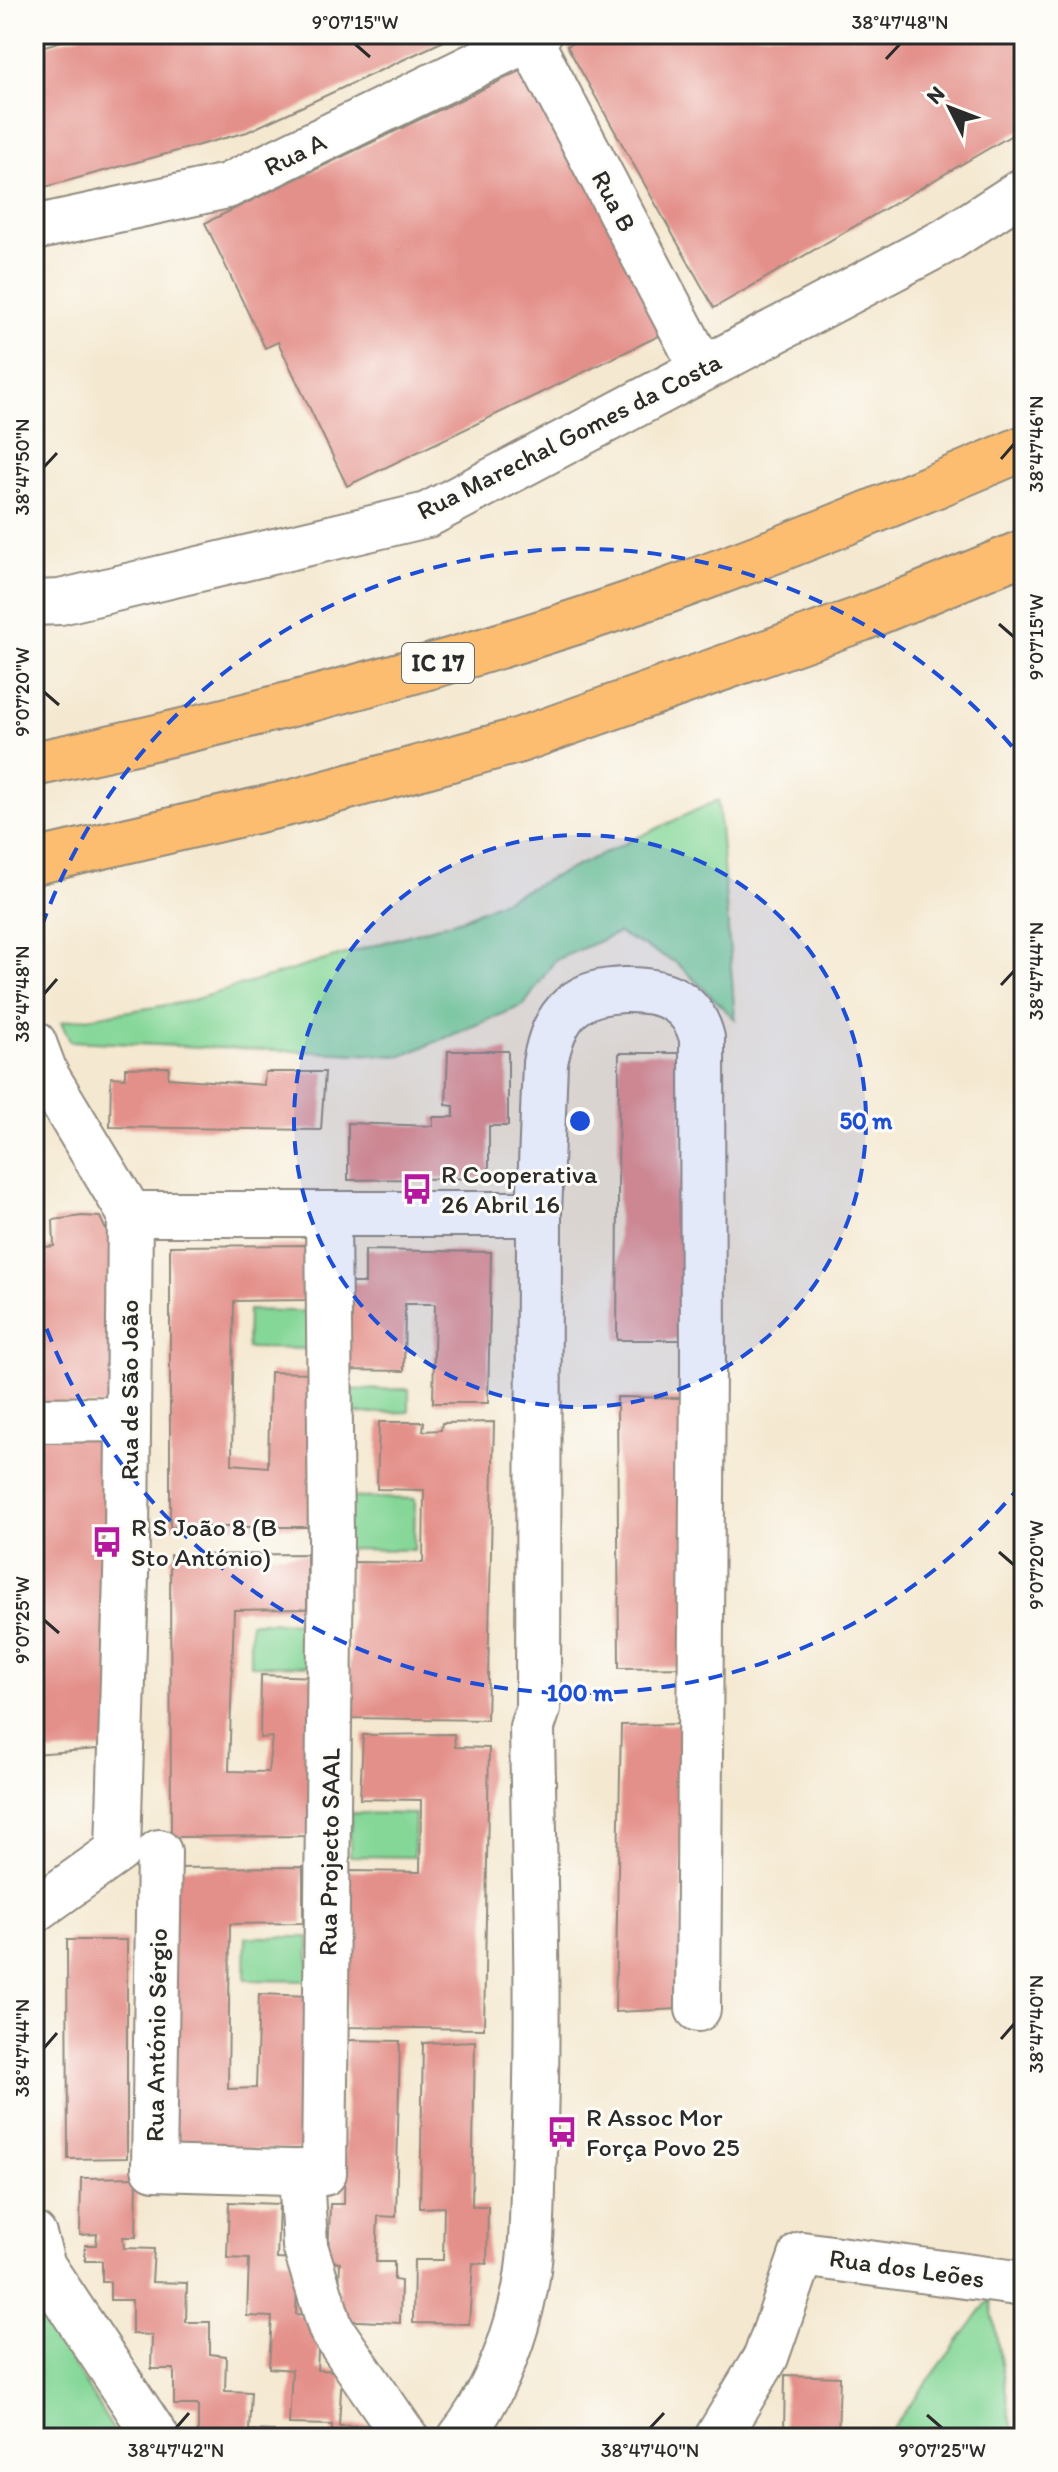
<svg xmlns="http://www.w3.org/2000/svg" width="1058" height="2472" viewBox="0 0 1058 2472" font-family="Itim,sans-serif">
<style>
.green{fill:#85d798;stroke:#588162;stroke-width:2}
.building{fill:#e4908a}
.lines{fill:none;stroke-linecap:round;stroke-linejoin:round}
.minor-casing{stroke:#908a7e;stroke-width:48}
.highway-casing{stroke:#908a7e;stroke-width:48}
.minor{stroke:#fff;stroke-width:44}
.highway{stroke:#fcbd6f;stroke-width:44}
.ticks{fill:none;stroke:#2b2b2b;stroke-width:3}
.ring{fill:none;stroke:#1d4ed8;stroke-width:4;stroke-dasharray:14 10}
.labels{text-anchor:middle;stroke-width:6;stroke-linejoin:round;paint-order:stroke}
.shield{fill:#fdfcf7;stroke:#6a6a68;stroke-width:2}
.shield-label{font-size:24px;font-weight:bold;fill:#2b2b2b}
.street-label{font-size:26px;fill:#2b2b2b;stroke:#fdfcf7}
.poi-label{font-size:26px;fill:#2b2b2b;stroke:#fdfcf7;text-anchor:start}
.centre{fill:#1d4ed8;stroke:#fdfcf7;stroke-width:4}
.ring-label{font-size:24px;text-anchor:middle;font-weight:bold;fill:#1d4ed8;stroke:#fdfcf7;stroke-width:6;stroke-linejoin:round;paint-order:stroke}
.neatline{fill:none;stroke:#2b2b2b;stroke-width:3}
.ticks-label{font-size:20px;text-anchor:middle;fill:#2b2b2b}
</style>
<rect width="100%" height="100%" fill="#fdfcf7"/>
<filter id="ink" filterUnits="userSpaceOnUse"><feTurbulence type="fractalNoise" baseFrequency=".0125" numOctaves="2"/><feDisplacementMap in="SourceGraphic" scale="16" xChannelSelector="R" yChannelSelector="G"/><feConvolveMatrix kernelMatrix="1 2 1 2 8 2 1 2 1" color-interpolation-filters="sRGB"/></filter>
<filter id="wash" filterUnits="userSpaceOnUse"><feTurbulence type="fractalNoise" baseFrequency=".006" numOctaves="4" result="noise"/><feDisplacementMap in="SourceGraphic" scale="32" xChannelSelector="R" yChannelSelector="G"/><feGaussianBlur stdDeviation="1.8" result="paint"/><feColorMatrix in="noise" values="0 0 0 0 0 0 0 0 0 0 0 0 0 0 0 0 0 1.4 0 .05"/><feComposite in="paint" operator="in"/></filter>
<g filter="url(#wash)">
<rect width="100%" height="100%" fill="#f4e8d0"/>
<!-- green -->
<g class="green">
<polygon points="718,800 735,1019 677,963 618,933 555,960 524,1005 402,1056 70,1041 61,1022 186,1002 465,918"/>
<polygon points="248,1310 319,1312 317,1349 247,1348"/>
<polygon points="409,1389 409,1412 339,1414 338,1390"/>
<polygon points="339,1497 415,1499 414,1550 338,1549"/>
<polygon points="250,1622 314,1623 313,1666 250,1665"/>
<polygon points="351,1813 415,1814 414,1857 350,1856"/>
<polygon points="246,1937 309,1937 309,1981 245,1980"/>
<polygon points="34,2299 118,2438 34,2438"/>
<polygon points="990,2299 1014,2438 885,2438"/>
</g>
<g id="blocks">
<!-- building -->
<g class="building">
<polygon points="86,34 459,34 247,132 34,190 34,49"/>
<polygon points="589,34 1024,34 1024,128 714,308 567,46"/>
<polygon points="535,64 663,334 347,486 278,342 265,348 205,223"/>
<polygon points="448,1051 508,1051 508,1126 489,1126 489,1178 348,1180 348,1123 433,1126 433,1117 454,1117 454,1106 446,1105"/>
<polygon points="619,1053 682,1053 680,1340 617,1340"/>
<polygon points="169,1067 168,1078 264,1085 265,1072 325,1072 321,1130 110,1127 111,1077 125,1078 125,1068"/>
<polygon points="82,1216 100,1217 111,1241 118,1405 34,1406 34,1248 54,1246 53,1220"/>
<polygon points="307,1245 307,1300 234,1301 232,1464 268,1467 270,1372 313,1373 314,1527 170,1527 170,1246"/>
<polygon points="365,1250 491,1252 488,1403 433,1403 435,1304 405,1304 404,1371 344,1370 346,1283 365,1283"/>
<polygon points="617,1397 680,1398 688,1667 619,1668"/>
<polygon points="379,1422 424,1422 423,1431 441,1430 442,1423 494,1422 487,1720 349,1718 352,1562 423,1563 424,1490 377,1489"/>
<polygon points="115,1425 110,1748 34,1754 34,1431"/>
<polygon points="307,1554 307,1609 234,1610 229,1771 268,1772 272,1737 260,1738 261,1675 317,1677 314,1836 171,1837 170,1555"/>
<polygon points="684,1724 680,2009 615,2012 621,1725"/>
<polygon points="454,1734 455,1747 489,1748 484,2029 346,2027 349,1871 420,1872 421,1800 360,1799 363,1735"/>
<polygon points="303,1867 303,1923 230,1924 228,2089 256,2088 259,1994 310,1996 310,2149 167,2150 166,1868"/>
<polygon points="67,1940 127,1940 127,2158 68,2159"/>
<polygon points="347,2040 400,2041 396,2217 378,2216 376,2262 394,2262 394,2280 401,2281 400,2323 338,2320 340,2262 328,2261 330,2204 344,2204"/>
<polygon points="475,2041 472,2206 488,2206 487,2264 473,2263 469,2324 413,2323 414,2260 443,2260 444,2207 420,2208 423,2043"/>
<polygon points="137,2177 136,2237 123,2237 124,2248 154,2249 152,2282 187,2283 186,2322 210,2322 210,2354 226,2356 225,2391 251,2392 249,2430 274,2431 274,2438 198,2438 198,2405 174,2405 174,2369 151,2369 152,2335 132,2334 132,2300 110,2300 110,2282 102,2282 102,2261 85,2261 85,2245 96,2245 97,2234 80,2235 81,2178"/>
<polygon points="229,2202 279,2204 277,2259 298,2260 296,2314 320,2316 317,2370 342,2371 339,2426 383,2425 383,2438 332,2438 332,2425 289,2424 292,2370 269,2368 272,2317 247,2316 249,2259 227,2258"/>
<polygon points="785,2375 840,2377 838,2435 804,2432 803,2438 755,2438 755,2430 784,2431"/>
</g>
</g>
</g>
<g filter="url(#ink)">
<use href="#blocks" fill-opacity="0" stroke="#908a7e" stroke-width="2"/>
<g class="lines">
<defs>
<g id="minor">
<polyline points="527,34 702,368"/>
<polyline points="34,228 227,186 539,34"/>
<polyline points="34,603 60,602 427,515 947,240 1024,190"/>
<polyline points="34,1043 46,1075 130,1214 127,1540 118,1851 34,1911"/>
<polyline points="130,1214 539,1214"/>
<polyline points="34,1420 128,1419"/>
<polyline points="159,1852 154,2168 324,2173 331,1542 328,1214"/>
<polyline points="301,2172 305,2246 331,2329 406,2438"/>
<polyline points="34,2235 43,2266 157,2438"/>
<path d="M460,2438C489,2402 510,2352 521,2307C534,2256 532,2203 534,2151C540,2010 534,1868 532,1727L538,1709L539,1214L545,1063C549,1042 555,1021 571,1007C587,993 605,991 624,990C661,989 692,999 702,1038L703,1367L698,2009"/>
<polyline points="717,2438 766,2357 802,2254 1024,2284"/>
</g>
<g id="highway">
<path d="M34,764C249,719 463,663 670,590C790,547 907,498 1024,448"/>
<polyline points="34,862 293,802 517,741 861,619 1024,552"/>
</g>
</defs>
<!-- minor casing -->
<use href="#minor" class="minor-casing"/>
<!-- highway casing -->
<use href="#highway" class="highway-casing"/>
<!-- minor -->
<use href="#minor" class="minor"/>
<!-- highway -->
<use href="#highway" class="highway"/>
</g>
</g>
<!-- ticks -->
<path class="ticks" d="M355,44L370,57M886,59L900,44M1001,459L1014,444M44,467L57,453M999,624L1014,637M44,692L59,705M1001,985L1014,971M44,994L57,979M999,1552L1014,1565M44,1620L59,1633M1001,2039L1014,2024M44,2048L57,2033M927,2415L942,2428M176,2428L189,2413M650,2428L664,2413"/>
<!-- distance rings -->
<circle cx="580" cy="1121" r="286" fill="#1d4ed8" fill-opacity=".12"/>
<g class="ring">
<circle cx="580" cy="1121" r="286"/>
<path d="M1021 1485A572 572 0 0 1 34 1293M34 949A572 572 0 0 1 1021 757"/>
</g>
<!-- icons -->
<defs>
<symbol id="bus-bare" viewBox="-9 -9 18 18"><path d="M-5-6H5V4H4V6H2V4H-2V6H-4V4H-5ZM-3.5-4V0h7V-4ZM-3.5 1.2v1.5H-2V1.2ZM2 1.2v1.5H3.5V1.2Z" fill="#b5179e" stroke="#fdfcf7" stroke-width="2.5" paint-order="stroke"/></symbol>
</defs>
<g fill-rule="evenodd">
<use href="#bus-bare" x="395" y="1167" width="44" height="44"/>
<use href="#bus-bare" x="85" y="1520" width="44" height="44"/>
<use href="#bus-bare" x="540" y="2110" width="44" height="44"/>
</g>
<g class="labels">
<!-- shield labels -->
<rect class="shield" x="402" y="643" width="72" height="40" rx="6"/>
<g class="shield-label">
<text x="438" y="671">IC 17</text>
</g>
<!-- street labels -->
<g class="street-label">
<text transform="translate(295 154) rotate(-26)" y="9">Rua A</text>
<text transform="translate(614 201) rotate(62)" y="9">Rua B</text>
<text transform="translate(569 436) rotate(-27)" y="9">Rua Marechal Gomes da Costa</text>
<text transform="translate(129 1390) rotate(-90)" y="9">Rua de São João</text>
<text transform="translate(329 1852) rotate(-89)" y="9">Rua Projecto SAAL</text>
<text transform="translate(156 2035) rotate(-89)" y="9">Rua António Sérgio</text>
<text transform="translate(907 2268) rotate(8)" y="9">Rua dos Leões</text>
</g>
<!-- poi labels -->
<g class="poi-label">
<text x="441" y="1183">R Cooperativa<tspan x="441" dy="30">26 Abril 16</tspan></text>
<text x="131" y="1536">R S João 8 (B<tspan x="131" dy="30">Sto António)</tspan></text>
<text x="586" y="2126">R Assoc Mor<tspan x="586" dy="30">Força Povo 25</tspan></text>
</g>
</g>
<circle cx="580" cy="1121" r="12" class="centre"/>
<g class="ring-label">
<text x="866" y="1129">50 m</text>
<text x="580" y="1701">100 m</text>
</g>
<!-- margin -->
<rect width="1058" height="2472" fill="none" stroke="#fdfcf7" stroke-width="88"/>
<!-- north arrow -->
<g transform="translate(950 108) rotate(312)" stroke="#fdfcf7" stroke-width="6" paint-order="stroke">
<path d="M0-6L14 30L0 20L-14 30Z" fill="#2b2b2b"/>
<text y="-12" font-size="22" font-weight="bold" text-anchor="middle" fill="#2b2b2b">N</text>
</g>
<rect x="44" y="44" width="970" height="2384" class="neatline"/>
<g class="ticks-label">
<text x="355" y="29">9°07'15"W</text>
<text x="900" y="29">38°47'48"N</text>
<text transform="translate(1036 444) rotate(-90)" y="7">38°47'46"N</text>
<text transform="translate(22 467) rotate(-90)" y="7">38°47'50"N</text>
<text transform="translate(1036 637) rotate(-90)" y="7">9°07'15"W</text>
<text transform="translate(22 692) rotate(-90)" y="7">9°07'20"W</text>
<text transform="translate(1036 971) rotate(-90)" y="7">38°47'44"N</text>
<text transform="translate(22 994) rotate(-90)" y="7">38°47'48"N</text>
<text transform="translate(1036 1565) rotate(-90)" y="7">9°07'20"W</text>
<text transform="translate(22 1620) rotate(-90)" y="7">9°07'25"W</text>
<text transform="translate(1036 2024) rotate(-90)" y="7">38°47'40"N</text>
<text transform="translate(22 2048) rotate(-90)" y="7">38°47'44"N</text>
<text x="176" y="2457">38°47'42"N</text>
<text x="650" y="2457">38°47'40"N</text>
<text x="942" y="2457">9°07'25"W</text>
</g>
</svg>
